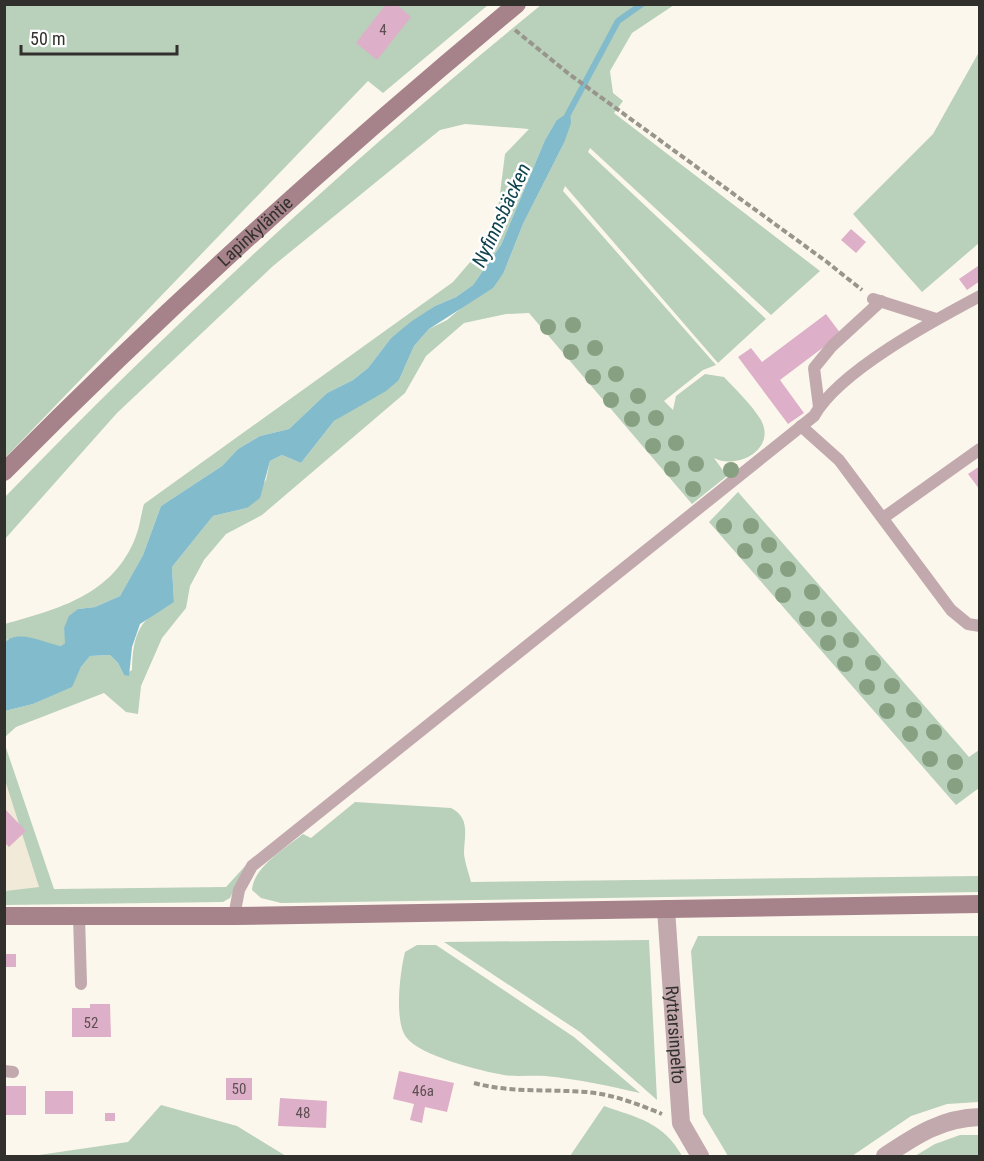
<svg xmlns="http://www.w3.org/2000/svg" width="984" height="1161" viewBox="0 0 984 1161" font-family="'Roboto Condensed',sans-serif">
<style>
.built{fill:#f2ead8}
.green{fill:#b9d0ba}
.water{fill:#82bbcc}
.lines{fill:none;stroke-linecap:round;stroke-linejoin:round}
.stream{stroke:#82bbcc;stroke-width:6}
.building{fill:#deafc8}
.path{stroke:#98958d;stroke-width:4;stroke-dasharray:6 3;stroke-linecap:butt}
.lane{stroke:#c1a9ae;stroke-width:12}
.street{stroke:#c1a9ae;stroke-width:18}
.secondary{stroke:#a6838b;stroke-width:18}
.tree{fill:#86a081}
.labels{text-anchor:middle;stroke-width:5;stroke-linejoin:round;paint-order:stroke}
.number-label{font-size:15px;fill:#5d5053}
.street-label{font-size:18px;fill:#32302c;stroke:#fff}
.water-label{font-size:20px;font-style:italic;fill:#0f434f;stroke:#fff}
</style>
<rect width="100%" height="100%" fill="#fcf7ec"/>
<!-- built -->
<polygon class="built" points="4,780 7,784 39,887 5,891"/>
<!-- green -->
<g class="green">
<polygon points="5,5 488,5 383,93 368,81 5,458"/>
<path d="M541,5H674L632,33L610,71L613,93L623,101L614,113L820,271L771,315L590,148L588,152L766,319L718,363L565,186L563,191L716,365L703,370L664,401L673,410L676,396L705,374L724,377C736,390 752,405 761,420C777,450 736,470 714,458L727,476L692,504L529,313L506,314L464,323L426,356L405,393L262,515L226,534L204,560L190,586L186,608L162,638L141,686L138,714L126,712L104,693L16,727L5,737V711L33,704L71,687L81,667L90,656L110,655L118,663L124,675L132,670C133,633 139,618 174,602L172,567L213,516L247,508L266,480L270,461L282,455L301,463L334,421L399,380L414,346L429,329L447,320L504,272L523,224L564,143L556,121L545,140L501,245L473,285L456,297L435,306L391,338L368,368L353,380L327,393L289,429L260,436L238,449L222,466L161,506L143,555L120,596L95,607L78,609L64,628L66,643L61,646L8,639L5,643V624C58,609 114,595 136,536C140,526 141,514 144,504L453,282L495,233L505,154L529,129L465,124L440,130L273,266L117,413L5,539V497C173,323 353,158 541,5Z"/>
<polygon points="979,52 979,243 922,292 853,214 933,134"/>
<polygon points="738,492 969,757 979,750 979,788 956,805 709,522"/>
<polygon points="4,742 54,889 226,887 247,864 230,898 223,902 5,905 5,891 39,887 5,780"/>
<path d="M355,802L451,808C471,818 464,836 464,854C465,863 469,874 471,882L979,876V892L281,903L261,898L252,890C254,866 286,848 303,834L311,838Z"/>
<polygon points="698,936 979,936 979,1102 947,1104 911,1116 852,1156 728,1156 703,1114 691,951"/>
<polygon points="649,940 657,1100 580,1032 444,942"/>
<path d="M417,945H436L574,1037L640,1093C609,1086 577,1079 545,1076C531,1075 517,1077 504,1075C481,1071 420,1056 406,1037C394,1020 400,972 405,952Z"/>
<polygon points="161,1105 237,1126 286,1156 32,1156 128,1142"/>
<path d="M604,1106C638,1118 663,1122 682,1156H570Z"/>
<polygon points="960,1135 979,1135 979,1156 915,1156 935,1144"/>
</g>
<!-- water -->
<path class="water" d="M570,111L571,123L564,143L523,224L504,272L493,288L429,329L414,346L399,380L386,391L334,421L301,463L282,455L270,461L260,498L247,508L213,516L172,567L174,602L140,624L132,647L129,676L124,675L118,663L110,655L90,656L81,667L72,687L33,704L5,711L4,643C18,628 44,643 61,646L65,643L64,628L69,616L78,609L95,607L120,596L143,555L161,506L222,466L238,449L260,436L289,429L327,393L353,380L368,368L391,338L412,321L435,306L456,297L473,285L501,245L545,140L556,121Z"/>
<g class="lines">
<!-- stream -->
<polyline class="stream" points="567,116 618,21 642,4"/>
</g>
<!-- building -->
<g class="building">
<polygon points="386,4 396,4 411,17 377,60 356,43"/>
<polygon points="851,229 866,242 856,253 841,240"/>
<polygon points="978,266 980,281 967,290 959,279"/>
<polygon points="826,314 841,334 780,380 804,413 788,424 738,357 751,348 762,362"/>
<polygon points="980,466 980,490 968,474"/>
<polygon points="4,808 26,831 9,847 4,842"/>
<rect x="4" y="954" width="12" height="13"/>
<polygon points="90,1004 110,1004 111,1037 72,1037 72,1008 90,1008"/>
<polygon points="399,1071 454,1083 447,1112 425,1107 422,1123 410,1120 414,1104 393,1099"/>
<rect x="226" y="1078" width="26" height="22"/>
<rect x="4" y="1086" width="22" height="29"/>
<rect x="45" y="1091" width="28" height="23"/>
<polygon points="280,1098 327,1101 326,1128 278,1126"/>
<rect x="105" y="1113" width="10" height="8"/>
</g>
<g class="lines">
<!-- path -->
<g class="path">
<polyline points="515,30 569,74 827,262 862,290"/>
<path d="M474,1083C510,1093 548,1089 586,1092C612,1094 638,1104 662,1114"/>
</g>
<!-- lane -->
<g class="lane">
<polyline points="873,299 936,319"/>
<polyline points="819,407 814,368 832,346 881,301"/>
<polyline points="801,426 839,460 951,610 968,624 980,626"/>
<polyline points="883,518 980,449"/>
<polyline points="79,916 81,984"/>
<path d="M234,916L239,890L252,866L814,416C839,371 933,321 980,296"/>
<polyline points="4,1071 13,1072"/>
</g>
<!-- street -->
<g class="street">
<path id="s1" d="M666,909L681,1123L700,1156"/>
<path d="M885,1156C915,1136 941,1118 980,1117"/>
</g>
<!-- secondary -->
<g class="secondary">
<path id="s2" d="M4,472C167,307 339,152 517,4"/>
<polyline points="4,916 234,916 980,904"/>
</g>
</g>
<!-- trees -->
<g class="tree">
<circle cx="573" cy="325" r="8"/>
<circle cx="548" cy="327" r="8"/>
<circle cx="595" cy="348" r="8"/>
<circle cx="571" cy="352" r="8"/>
<circle cx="616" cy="374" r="8"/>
<circle cx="593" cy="377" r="8"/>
<circle cx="638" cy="396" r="8"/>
<circle cx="611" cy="400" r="8"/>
<circle cx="656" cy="418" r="8"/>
<circle cx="632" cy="419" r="8"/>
<circle cx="676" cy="443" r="8"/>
<circle cx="653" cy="446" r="8"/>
<circle cx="696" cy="464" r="8"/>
<circle cx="672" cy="469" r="8"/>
<circle cx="731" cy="470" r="8"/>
<circle cx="693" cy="489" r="8"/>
<circle cx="724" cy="526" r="8"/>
<circle cx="751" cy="526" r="8"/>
<circle cx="769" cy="545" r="8"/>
<circle cx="745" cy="551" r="8"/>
<circle cx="788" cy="569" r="8"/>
<circle cx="765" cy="571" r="8"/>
<circle cx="812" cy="592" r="8"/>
<circle cx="783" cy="595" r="8"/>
<circle cx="807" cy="619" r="8"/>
<circle cx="829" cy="619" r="8"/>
<circle cx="851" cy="640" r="8"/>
<circle cx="828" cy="643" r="8"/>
<circle cx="873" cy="663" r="8"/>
<circle cx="845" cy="664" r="8"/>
<circle cx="892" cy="686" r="8"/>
<circle cx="867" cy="687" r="8"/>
<circle cx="914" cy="710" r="8"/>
<circle cx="887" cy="711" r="8"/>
<circle cx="934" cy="732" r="8"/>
<circle cx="910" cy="734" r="8"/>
<circle cx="930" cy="759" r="8"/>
<circle cx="955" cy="762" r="8"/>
<circle cx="955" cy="786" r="8"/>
</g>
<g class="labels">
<!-- number labels -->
<g class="number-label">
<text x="383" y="35">4</text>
<text x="91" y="1028">52</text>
<text x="239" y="1094">50</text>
<text x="423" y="1096">46a</text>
<text x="303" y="1118">48</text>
</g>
<!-- street labels -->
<g class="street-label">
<text dy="6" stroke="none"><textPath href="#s2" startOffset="348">Lapinkyläntie</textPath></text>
<text dy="6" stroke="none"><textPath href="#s1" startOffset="126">Ryttarsinpelto</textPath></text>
</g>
<!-- water labels -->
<g class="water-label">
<text transform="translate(501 215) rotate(-65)" y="7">Nyfinnsbäcken</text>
</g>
</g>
<!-- border -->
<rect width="984" height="1161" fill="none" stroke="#32302c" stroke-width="12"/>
<!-- scale -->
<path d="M21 45v9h156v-9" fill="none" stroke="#32302c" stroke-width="3"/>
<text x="30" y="45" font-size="18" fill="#32302c" stroke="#ffffff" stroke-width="4.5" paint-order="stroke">50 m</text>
</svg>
